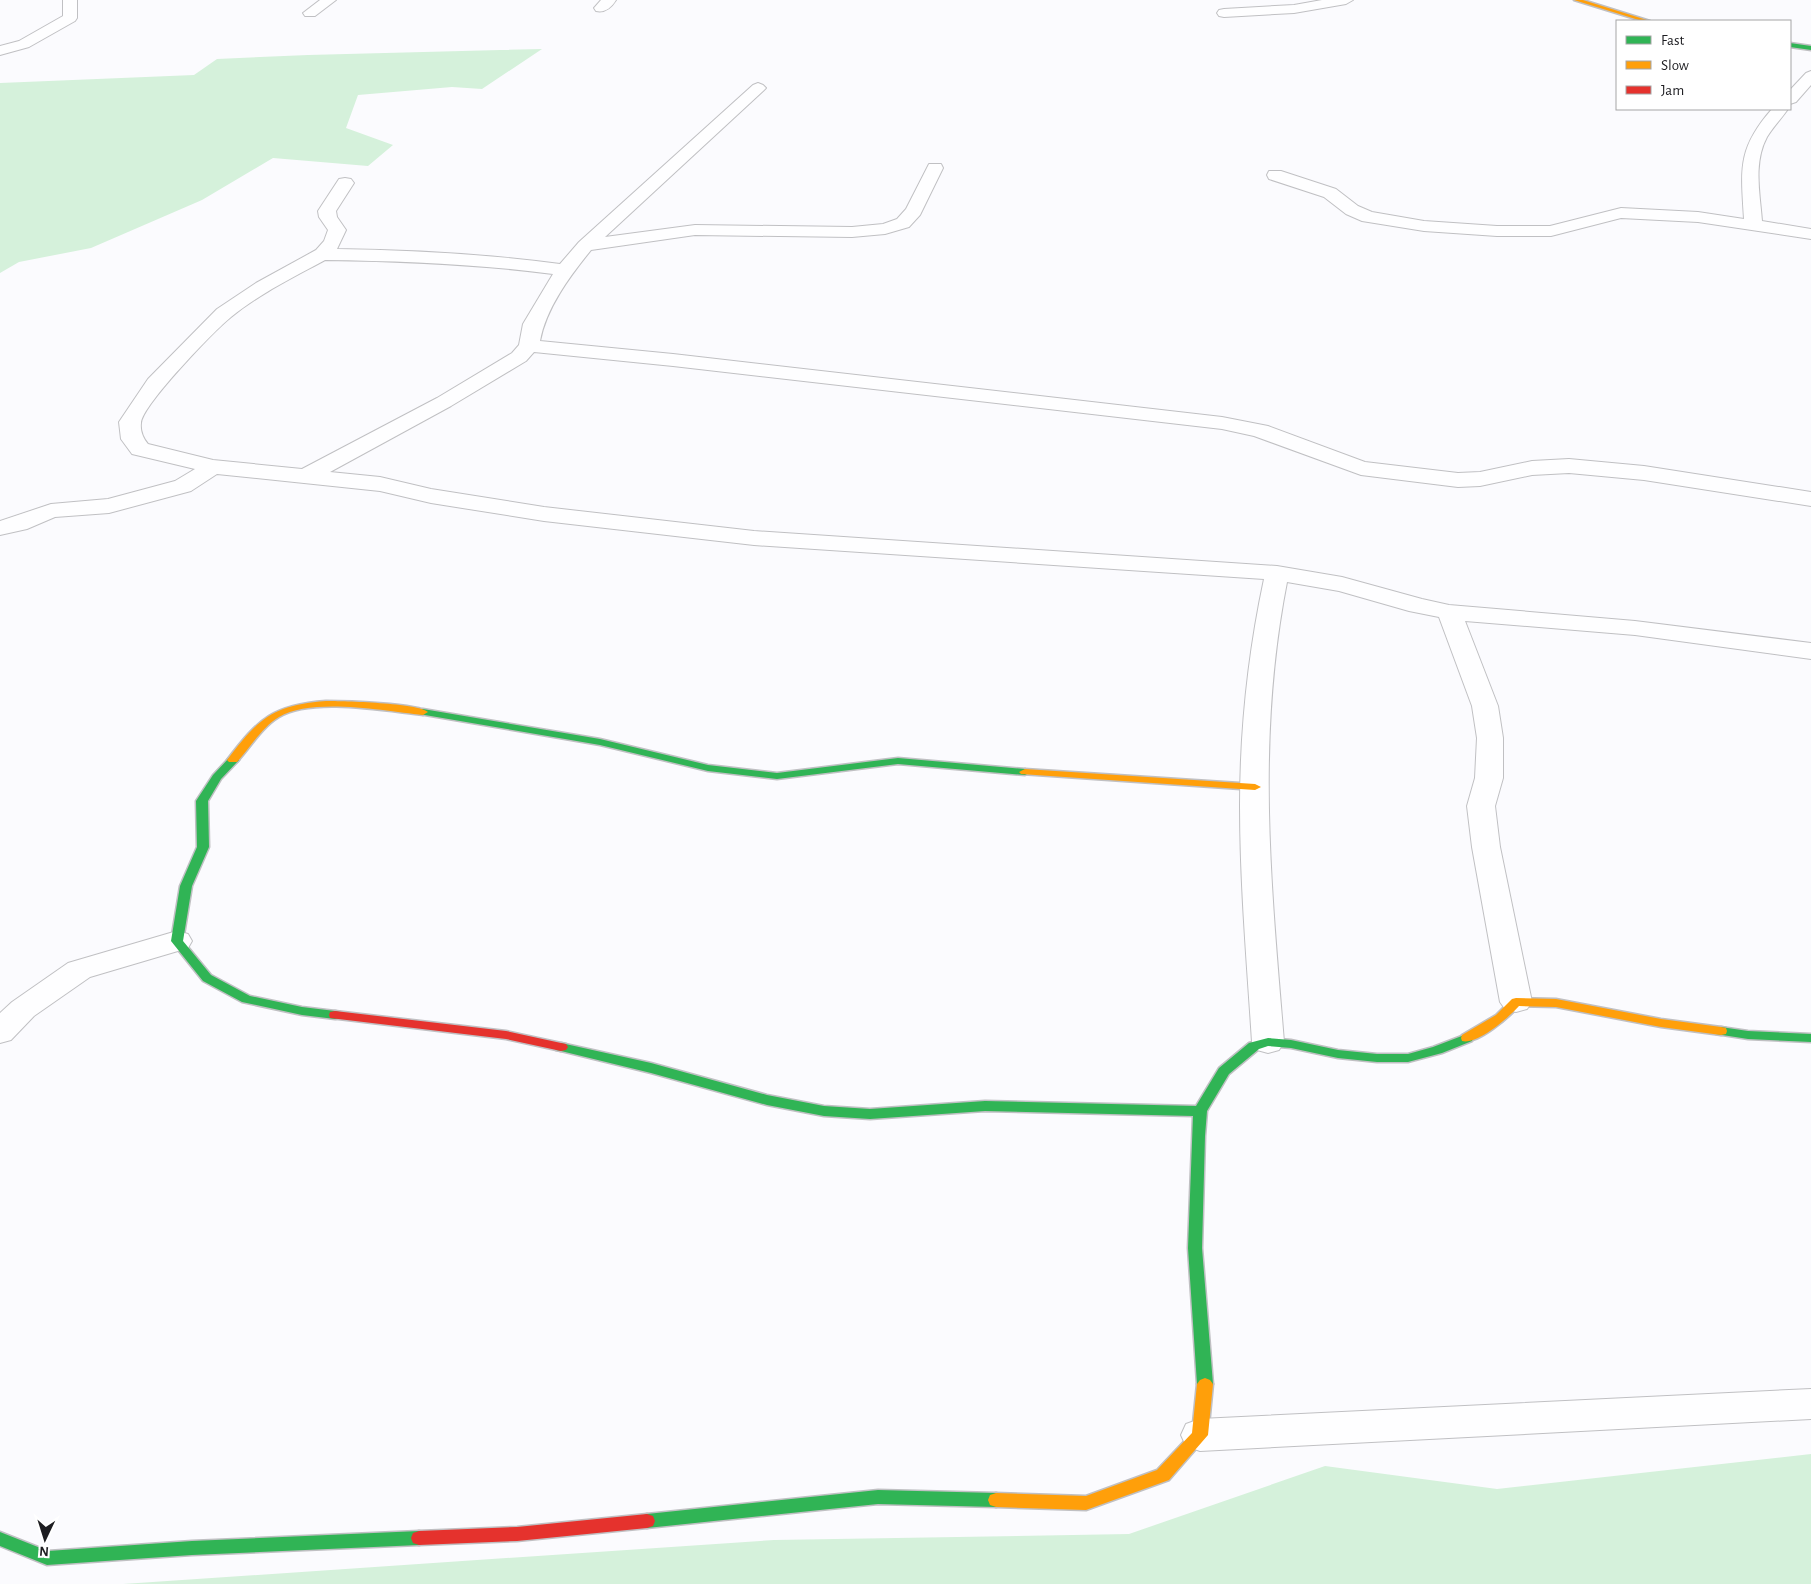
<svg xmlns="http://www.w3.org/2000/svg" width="1811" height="1584" viewBox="0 0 1811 1584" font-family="'Alegreya Sans',sans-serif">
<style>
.green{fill:#d5f1db}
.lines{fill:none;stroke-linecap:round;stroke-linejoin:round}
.street-casing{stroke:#c0c0c3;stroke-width:2}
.fast-casing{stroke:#c0c0c3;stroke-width:3}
.slow-casing{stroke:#c0c0c3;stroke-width:3}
.jam-casing{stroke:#c0c0c3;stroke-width:3}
.street{fill:#fefeff;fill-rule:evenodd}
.fast{fill:#30b455;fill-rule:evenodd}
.slow{fill:#ff9f0a;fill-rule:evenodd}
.jam{fill:#e5322d;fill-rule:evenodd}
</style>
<rect width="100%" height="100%" fill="#fbfbfe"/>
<!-- green -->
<g class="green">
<polygon points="542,49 482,89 452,87 358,95 346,128 393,145 368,166 273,158 202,200 91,248 19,262 0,273 0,83 194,75 217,59 308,55"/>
<polygon points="1811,1454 1811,1584 123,1584 774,1540 1129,1534 1325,1466 1497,1489"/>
</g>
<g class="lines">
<defs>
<g id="street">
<polygon points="63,0 77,0 77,18 75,21 29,47 0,55 0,46 19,41 63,16"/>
<polygon points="320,0 336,0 315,16 305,16 303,13"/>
<path d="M601,0H616C611,8 605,13 596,11L594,8Z"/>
<polygon points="1322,0 1353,0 1346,4 1294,13 1224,17 1219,16 1217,13 1219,10 1224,9 1294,5"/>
<polygon points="1811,71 1811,85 1796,102 1790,104 1790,90 1806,73"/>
<path d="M758,83L763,85L766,88L763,91L605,237L695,225L852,227L883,224L897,219L906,209L929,164H941L943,168L920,215L909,227L885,234L852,237L695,235L591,250C570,276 546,308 540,341L673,354L1222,417L1268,426L1365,462L1458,473L1480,472L1532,461L1569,459L1644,466L1811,492V506L1644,480L1569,473L1532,475L1480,486L1458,487L1361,475L1254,436L1222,429L673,366L534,352L526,361L451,406L330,472L380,477L431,489L544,507L754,531L1277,566L1342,577L1422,599L1449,605L1635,621L1811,643V659L1635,635L1465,621L1498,706L1503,738V778L1495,806L1500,847L1532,1002L1527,1009L1516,1012L1505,1009L1500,1002L1472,847L1467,806L1475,778L1477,738L1472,706L1439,617L1409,611L1339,591L1287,582C1256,740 1271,883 1284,1042L1279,1050L1268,1053L1257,1050L1252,1042C1247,963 1240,885 1240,806C1240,730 1248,654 1264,579L754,545L544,521L431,503L380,491L217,474L191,491L109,513L55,517L27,529L0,535V521L51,504L108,499L175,481L195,469L132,454L121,439L119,422L148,379L217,309L256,283L316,250L324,241L328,230L319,217L318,211L339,179L345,178L351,179L354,183L336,211L337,217L346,230L337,249C412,250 486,254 560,264L579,242L753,85ZM325,260C402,261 477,264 553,274L523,324L519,345L512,353L437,398L302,469L213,460L148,444C143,438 140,431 141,423C142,405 215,330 231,317C259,294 294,277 325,260Z"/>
<path d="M1772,109H1788C1781,119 1773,127 1767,137C1753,163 1760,194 1762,221L1811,229V239L1698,222L1621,218L1551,236H1497L1424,231L1362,221L1346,214L1324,197L1269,179L1267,175L1269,171H1281L1336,189L1358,206L1372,212L1424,221L1497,226H1550L1621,208L1698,212L1744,219C1741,169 1737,149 1772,109Z"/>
<polygon points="177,931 188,934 192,941 188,948 90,977 34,1016 11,1040 0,1043 0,1013 12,1002 68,963"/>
<polygon points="1811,1389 1811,1419 1200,1451 1186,1446 1181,1435 1186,1424 1200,1419"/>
</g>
<g id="fast">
<polygon points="1790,43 1811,46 1811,50 1790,47"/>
<polygon points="423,709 600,739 708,765 777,773 898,758 1025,769 1031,772 1025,775 898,764 777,779 708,771 600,745 419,714 418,712 419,710"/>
<polygon points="233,757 239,760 221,779 208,801 209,847 192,886 183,941 211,975 250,996 302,1007 335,1011 340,1012 341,1015 340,1018 335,1019 302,1015 242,1002 203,981 171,941 180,886 197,847 196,801 213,775 229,758"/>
<polygon points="1721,1027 1748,1031 1811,1034 1811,1042 1748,1039 1716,1034 1715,1031 1716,1028"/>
<polygon points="1467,1034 1472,1035 1473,1038 1472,1041 1442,1053 1408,1062 1377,1062 1338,1058 1291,1048 1268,1046 1259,1049 1229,1074 1207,1111 1205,1136 1202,1248 1213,1384 1210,1388 1205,1390 1200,1388 1197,1384 1188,1248 1193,1116 985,1111 870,1119 824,1116 767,1105 651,1073 561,1051 556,1050 554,1047 556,1044 561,1043 651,1063 767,1095 824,1106 870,1109 985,1101 1196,1106 1219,1068 1249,1043 1268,1038 1291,1040 1338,1050 1377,1054 1408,1054 1433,1047"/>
<polygon points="878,1490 996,1493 1002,1495 1004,1500 1002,1505 996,1507 878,1504 647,1528 641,1526 639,1521 641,1516 647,1514"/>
<polygon points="419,1531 425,1533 427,1538 425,1543 419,1545 192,1555 47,1565 0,1546 0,1532 48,1551 192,1541"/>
</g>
<g id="slow">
<polygon points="1574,0 1583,0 1650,21 1642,21"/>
<path d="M326,701C343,701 419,703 428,712L423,715C385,711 312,697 279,717C262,727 250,748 237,762H229L227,760C259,718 273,705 326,701Z"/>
<polygon points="1025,769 1255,784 1261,787 1255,790 1021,774 1019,772"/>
<path d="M1516,998L1556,999L1661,1019L1721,1027L1726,1028L1727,1031L1726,1034L1721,1035L1661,1027L1556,1007L1519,1006C1509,1017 1478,1045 1462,1041L1461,1038L1462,1035L1496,1015L1512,999Z"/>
<polygon points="1205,1378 1210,1380 1213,1384 1208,1435 1169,1480 1086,1510 996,1507 990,1505 988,1500 990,1495 996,1493 1086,1496 1157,1470 1192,1433 1197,1384 1200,1380"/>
</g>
<g id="jam">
<polygon points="335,1011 506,1031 561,1043 566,1044 568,1047 566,1050 561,1051 506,1039 330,1018 329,1015 330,1012"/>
<polygon points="647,1514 653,1516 655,1521 653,1526 647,1528 517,1541 419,1545 413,1543 411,1538 413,1533 419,1531 517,1527"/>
</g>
</defs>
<!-- street casing -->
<use href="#street" class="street-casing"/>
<!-- fast casing -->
<use href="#fast" class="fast-casing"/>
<!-- slow casing -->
<use href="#slow" class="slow-casing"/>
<!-- jam casing -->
<use href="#jam" class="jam-casing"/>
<!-- street -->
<use href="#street" class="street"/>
<!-- fast -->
<use href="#fast" class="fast"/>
<!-- slow -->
<use href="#slow" class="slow"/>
<!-- jam -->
<use href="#jam" class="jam"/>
</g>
<!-- legend -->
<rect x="1616" y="20" width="175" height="90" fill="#ffffff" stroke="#a5a5a6"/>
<rect x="1626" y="36" width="25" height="8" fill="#30b455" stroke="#a5a5a6"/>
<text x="1661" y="45" font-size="15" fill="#1d1d21">Fast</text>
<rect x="1626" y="61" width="25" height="8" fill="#ff9f0a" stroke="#a5a5a6"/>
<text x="1661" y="70" font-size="15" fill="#1d1d21">Slow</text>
<rect x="1626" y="86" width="25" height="8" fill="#e5322d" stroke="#a5a5a6"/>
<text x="1661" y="95" font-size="15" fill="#1d1d21">Jam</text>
<!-- north arrow -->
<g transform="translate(45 1539) rotate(184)" stroke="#ffffff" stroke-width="4" paint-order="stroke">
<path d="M0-4L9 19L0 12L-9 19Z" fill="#1d1d21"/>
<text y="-8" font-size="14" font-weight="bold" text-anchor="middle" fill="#1d1d21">N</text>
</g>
</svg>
